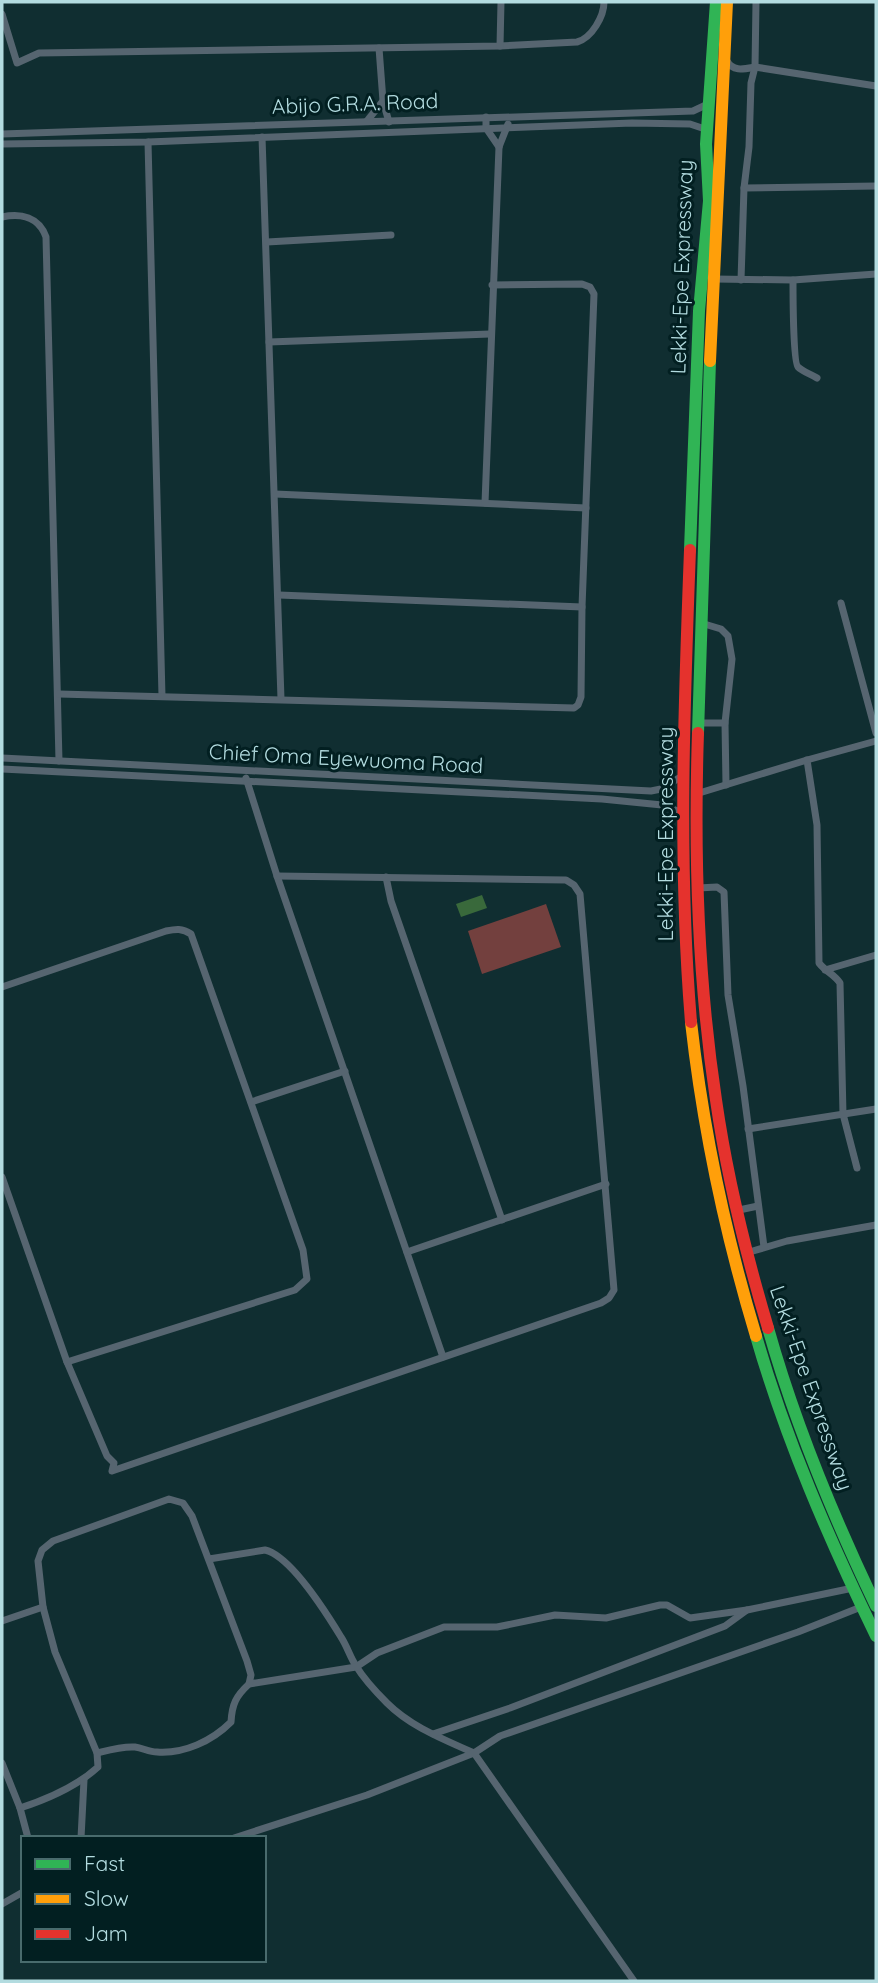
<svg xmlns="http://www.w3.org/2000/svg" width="878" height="1983" viewBox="0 0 878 1983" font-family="Quicksand,sans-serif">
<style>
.green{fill:#73403e}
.water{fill:#39693b}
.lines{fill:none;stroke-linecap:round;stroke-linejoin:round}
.street{stroke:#566570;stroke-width:7}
.fast{stroke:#30b455;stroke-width:12}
.slow{stroke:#ff9f0a;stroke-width:12}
.jam{stroke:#e5322d;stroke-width:12}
.labels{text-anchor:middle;stroke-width:6;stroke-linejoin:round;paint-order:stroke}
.street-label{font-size:21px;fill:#b3dce0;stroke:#021f21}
</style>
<rect width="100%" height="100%" fill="#102e31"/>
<!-- green -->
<polygon class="green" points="546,904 561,947 482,974 468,931"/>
<!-- water -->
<polygon class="water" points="482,895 487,908 461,917 456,904"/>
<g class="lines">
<!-- street -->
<g class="street">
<path d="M2,14L17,63L39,53L500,46L577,42C592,38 604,16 604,2"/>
<polyline points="500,46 501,2"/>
<polyline points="379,48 383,101 389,122"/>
<path d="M727,61C733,72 744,69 755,67L876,86"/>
<polyline points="486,117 486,128 499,147"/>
<polyline points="367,121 383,101"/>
<polyline points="2,134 693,111 708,104"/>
<polyline points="262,137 281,699"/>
<polyline points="148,142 162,696"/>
<polyline points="2,144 148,142 632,123 690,124 708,130"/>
<polyline points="744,188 876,186"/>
<path d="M2,217C21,213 39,217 46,237L59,761"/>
<polyline points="267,242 391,235"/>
<polyline points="715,279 793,280 876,274"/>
<polyline points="741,280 744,188 749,147 751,83 755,67 756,2"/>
<path d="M793,280C793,292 793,363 798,367C803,372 811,374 817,378"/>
<polyline points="269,342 490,334"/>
<polyline points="275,494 586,508"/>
<polyline points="485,503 499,147 508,124"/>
<polyline points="279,595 582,607"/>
<polyline points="841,603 876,733"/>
<polyline points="701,623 721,629 728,636 732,659 725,723 726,785"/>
<polyline points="59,694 574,708 578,705 581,697 582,607 594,294 590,287 582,284 492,285"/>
<polyline points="697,723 725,723"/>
<polyline points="2,758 651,791 661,789 684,775"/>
<path d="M807,760L817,825L819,963C826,972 834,974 840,983L843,1114L857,1168"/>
<polyline points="2,769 602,799 662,805 683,813"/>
<polyline points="246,778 277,876 443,1357"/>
<polyline points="696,794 807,760 876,741"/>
<polyline points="386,877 391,901 502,1220"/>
<polyline points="698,888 717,887 724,892 728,995 743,1086 764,1247"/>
<polyline points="825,970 876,955"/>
<path d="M2,987L166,931C176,929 182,928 191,934L303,1250L307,1279L295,1290L67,1362"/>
<polyline points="251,1102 345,1071"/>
<polyline points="748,1129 876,1109"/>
<polyline points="2,1177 67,1362 107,1456 114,1463 112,1471 601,1303 609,1298 614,1290 580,894 574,885 566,880 277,876"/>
<polyline points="739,1210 758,1206"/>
<polyline points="407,1252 606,1184"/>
<polyline points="746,1253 787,1241 876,1225"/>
<path d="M209,1559L265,1550C291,1556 327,1614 341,1637C347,1646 350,1657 356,1666C364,1679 376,1692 387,1703C411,1727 443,1739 474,1753L634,1981"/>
<polyline points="2,1621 43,1607"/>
<polyline points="433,1734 510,1708 725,1626 747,1610 853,1588"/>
<path d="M97,1753C109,1750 123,1746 135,1747C143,1748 149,1752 157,1752C184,1754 212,1741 231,1722C232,1704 236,1696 249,1684L356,1667L377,1653L444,1627H497L555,1615L606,1618L660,1605H667L690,1618L747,1610"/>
<polyline points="2,1763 20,1808 28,1838"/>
<path d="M20,1808C48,1799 76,1787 98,1767L97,1753L55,1652L43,1607L38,1561L42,1550L53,1541L169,1499L183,1503L192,1516L247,1661L251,1675L249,1684"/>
<polyline points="81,1838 84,1780"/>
<polyline points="234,1838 367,1795 474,1753 500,1736 798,1632 861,1607"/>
<polyline points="2,1904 23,1892"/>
</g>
<!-- fast -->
<g class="fast">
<polyline points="690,550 699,311 709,201 706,144 716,2"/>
<polyline points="698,733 710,361"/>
<path d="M768,1328C795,1424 833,1516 876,1606"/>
<path d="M756,1336C786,1440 829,1539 876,1636"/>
</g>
<!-- slow -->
<g class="slow">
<polyline points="710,361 727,2"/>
<path d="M691,1022C703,1129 725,1233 756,1336"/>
</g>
<!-- jam -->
<g class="jam">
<path d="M690,550C684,707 678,865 691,1022"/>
<path d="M698,733C694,853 698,981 716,1100C727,1177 746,1254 768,1328"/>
</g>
</g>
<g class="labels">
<!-- street labels -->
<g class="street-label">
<text transform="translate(355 104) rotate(-2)" y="7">Abijo G.R.A. Road</text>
<text transform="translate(682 267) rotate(-88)" y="7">Lekki-Epe Expressway</text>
<text transform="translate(346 759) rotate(3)" y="7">Chief Oma Eyewuoma Road</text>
<text transform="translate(666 834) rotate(-90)" y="7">Lekki-Epe Expressway</text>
<text transform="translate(811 1388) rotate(71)" y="7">Lekki-Epe Expressway</text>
</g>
</g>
<!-- border -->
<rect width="878" height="1983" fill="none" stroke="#b3dce0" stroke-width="7"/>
<!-- legend -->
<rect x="21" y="1836" width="245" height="126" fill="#021f21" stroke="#496b6d" stroke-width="2"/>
<rect x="35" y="1859" width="35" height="10" fill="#30b455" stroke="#496b6d" stroke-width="2"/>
<text x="84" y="1871" font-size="21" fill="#b3dce0">Fast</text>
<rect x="35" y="1894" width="35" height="10" fill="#ff9f0a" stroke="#496b6d" stroke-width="2"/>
<text x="84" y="1906" font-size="21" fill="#b3dce0">Slow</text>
<rect x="35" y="1929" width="35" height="10" fill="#e5322d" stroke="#496b6d" stroke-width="2"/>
<text x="84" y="1941" font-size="21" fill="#b3dce0">Jam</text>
</svg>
